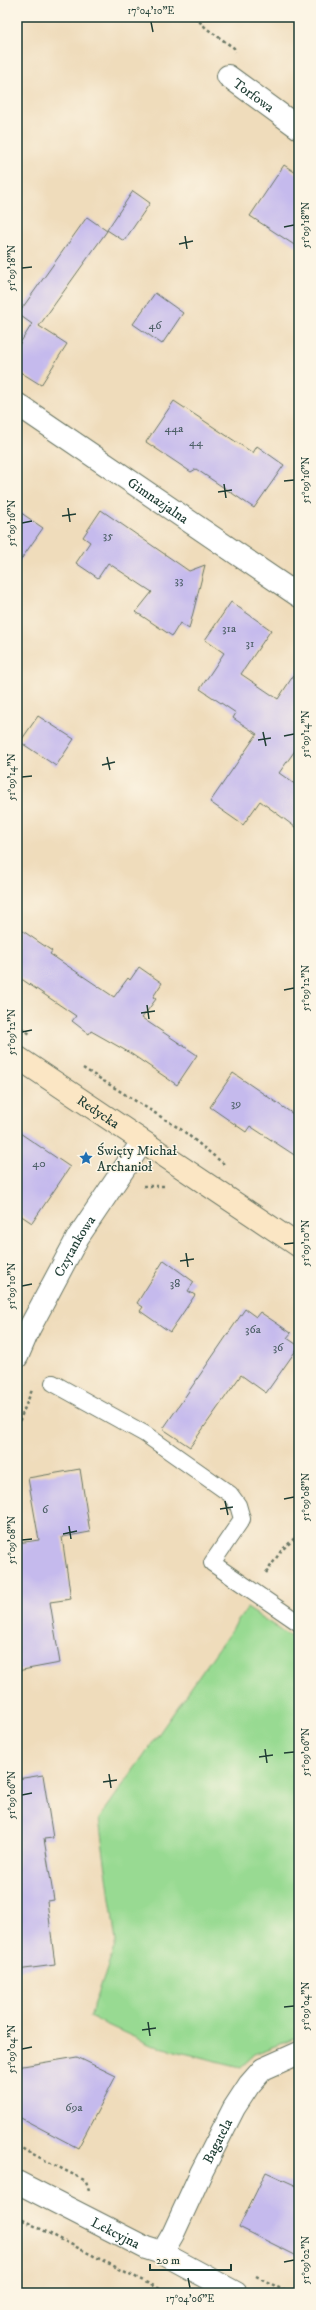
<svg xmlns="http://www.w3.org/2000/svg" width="316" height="2310" viewBox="0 0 316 2310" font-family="'IM FELL DW Pica',serif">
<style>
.green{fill:#98da92;stroke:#5c8c63}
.building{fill:#c5baed}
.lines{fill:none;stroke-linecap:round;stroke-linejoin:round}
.lane-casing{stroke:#687563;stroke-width:18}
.street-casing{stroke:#687563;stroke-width:24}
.secondary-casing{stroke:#687563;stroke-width:24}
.path{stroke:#687563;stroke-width:2.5;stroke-dasharray:3 3;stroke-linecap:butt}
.lane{stroke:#fff;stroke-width:16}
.street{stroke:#fff;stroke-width:22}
.secondary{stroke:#fbe6c4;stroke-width:22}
.ticks{fill:none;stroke:#1f3d34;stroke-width:1.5}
.labels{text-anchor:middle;stroke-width:3;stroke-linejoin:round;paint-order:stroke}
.number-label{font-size:12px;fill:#485c62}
.street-label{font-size:14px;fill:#1f3d34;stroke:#fcf5e5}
.poi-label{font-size:14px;fill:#1f3d34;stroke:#fcf5e5;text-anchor:start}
.neatline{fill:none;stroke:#1f3d34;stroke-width:1.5}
.ticks-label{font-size:10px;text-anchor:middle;fill:#1f3d34}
</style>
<rect width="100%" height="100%" fill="#fcf5e5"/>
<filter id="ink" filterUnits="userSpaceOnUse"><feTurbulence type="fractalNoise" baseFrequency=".025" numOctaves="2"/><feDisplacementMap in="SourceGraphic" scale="8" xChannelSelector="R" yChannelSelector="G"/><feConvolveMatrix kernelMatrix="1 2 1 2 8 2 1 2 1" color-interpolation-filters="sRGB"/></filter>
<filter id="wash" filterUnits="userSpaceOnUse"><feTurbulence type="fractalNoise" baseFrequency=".012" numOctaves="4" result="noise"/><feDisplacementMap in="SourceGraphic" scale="16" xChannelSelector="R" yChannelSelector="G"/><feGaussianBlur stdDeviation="0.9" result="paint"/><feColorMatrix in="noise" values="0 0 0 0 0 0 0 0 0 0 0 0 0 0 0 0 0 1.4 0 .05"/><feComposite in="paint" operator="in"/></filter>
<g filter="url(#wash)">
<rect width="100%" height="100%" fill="#efdcbb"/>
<!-- green -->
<polygon class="green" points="247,1608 299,1642 299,2037 255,2054 241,2067 151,2045 90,2017 116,1942 99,1819"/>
<g id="blocks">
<!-- building -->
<g class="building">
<polygon points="284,165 299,175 299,248 250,216"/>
<polygon points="133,191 150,203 124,241 107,230"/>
<polygon points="87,217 107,231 39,326 67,344 41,385 17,370 17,348 32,324 18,314"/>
<polygon points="155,293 183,313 162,344 133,324"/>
<polygon points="174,401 253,453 257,446 284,465 254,508 196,469 191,472 146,442"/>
<polygon points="17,510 43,528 17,565"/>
<polygon points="101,510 189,571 205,565 189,629 180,623 172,636 136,612 152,592 108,563 98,578 76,563 90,542 83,537"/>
<polygon points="231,602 271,630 241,674 278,699 299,667 299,745 279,773 299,787 299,830 260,801 243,825 210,802 257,734 233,718 236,713 200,689 224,653 205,640"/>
<polygon points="38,716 74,739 56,766 20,742"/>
<polygon points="17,927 52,951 50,954 114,997 128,978 130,980 139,967 162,983 153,997 156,999 142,1018 197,1055 177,1085 130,1053 91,1031 89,1034 72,1021 76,1016 17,976"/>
<polygon points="233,1073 299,1118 299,1158 250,1126 246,1132 210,1107"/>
<polygon points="17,1131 70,1167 32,1223 17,1213"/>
<polygon points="164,1260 194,1282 188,1291 195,1295 170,1332 140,1311 143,1307 137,1303"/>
<polygon points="245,1309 256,1317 260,1312 291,1333 287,1338 299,1346 266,1393 241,1375 190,1447 163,1429"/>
<polygon points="80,1469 90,1532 62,1537 71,1599 50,1602 60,1663 17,1671 17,1543 39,1540 28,1478"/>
<polygon points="43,1775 53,1838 44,1839 54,1900 47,1901 55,1965 17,1970 17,1779"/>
<polygon points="77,2057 116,2076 78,2148 17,2116 17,2067"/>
<polygon points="266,2172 299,2187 299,2257 239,2227"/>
</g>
</g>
</g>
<g filter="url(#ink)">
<use href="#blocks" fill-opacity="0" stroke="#687563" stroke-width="1"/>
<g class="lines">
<defs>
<polyline id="lane" points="53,1383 145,1434 230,1494 238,1505 242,1519 212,1563 299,1623"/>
<g id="street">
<path id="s1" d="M228,76L299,128"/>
<path id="s2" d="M17,404L299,596"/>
<path id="s3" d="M17,1357L29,1329L78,1237L142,1142"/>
<path id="s4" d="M17,2182L146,2248L162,2253L236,2293"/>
<path id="s5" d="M162,2253L173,2234L201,2173L234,2108L249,2085L263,2069L299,2053"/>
</g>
<g id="secondary">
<path id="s6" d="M17,1057L299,1246"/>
</g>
</defs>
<!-- lane casing -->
<use href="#lane" class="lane-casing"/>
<!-- street casing -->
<use href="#street" class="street-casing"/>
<!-- secondary casing -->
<use href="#secondary" class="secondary-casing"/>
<!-- path -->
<g class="path">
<polyline points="195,17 206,28 234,48 235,52"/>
<polyline points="17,1025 30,1034"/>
<polyline points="83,1068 182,1130 224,1164"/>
<polyline points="143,1186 164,1186"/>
<polyline points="17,1427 32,1390"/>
<polyline points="266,1573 281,1551 299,1534"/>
<polyline points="17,2146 86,2181 89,2190"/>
<polyline points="17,2217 167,2293"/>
<polyline points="256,2276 289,2293"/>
</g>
<!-- lane -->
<use href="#lane" class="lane"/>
<!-- street -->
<use href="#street" class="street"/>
<!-- secondary -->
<use href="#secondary" class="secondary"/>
</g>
</g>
<!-- ticks -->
<path class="ticks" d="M151,22L153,32M284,227L294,225M185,236L187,249M179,244L193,241M22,268L32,267M284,481L294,480M224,484L226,498M218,492L232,490M68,508L70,522M62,516L76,514M22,523L32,521M263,732L266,746M284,736L294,734M258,740L271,738M107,757L110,770M102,765L115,762M22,777L32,776M284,990L294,988M147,1005L149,1019M141,1013L155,1011M22,1032L32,1030M284,1244L294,1243M186,1253L188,1267M180,1261L194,1259M22,1286L32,1284M284,1499L294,1497M225,1501L228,1515M220,1509L233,1507M69,1526L71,1539M63,1534L77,1531M22,1540L32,1539M265,1749L267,1763M284,1753L294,1752M259,1757L273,1755M109,1774L111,1788M103,1782L117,1780M22,1795L32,1793M284,2007L294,2006M148,2022L150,2036M142,2030L156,2028M22,2049L32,2047M284,2262L294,2260M188,2278L190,2288"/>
<!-- icons -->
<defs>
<symbol id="sight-bare" viewBox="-9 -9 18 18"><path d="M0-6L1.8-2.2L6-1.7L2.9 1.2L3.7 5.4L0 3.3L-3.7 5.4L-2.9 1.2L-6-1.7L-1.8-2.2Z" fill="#1f6fb2" stroke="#fcf5e5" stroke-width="2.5" paint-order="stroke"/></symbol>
</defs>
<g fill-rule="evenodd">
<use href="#sight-bare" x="76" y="1148" width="20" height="20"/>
</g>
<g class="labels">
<!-- number labels -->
<g class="number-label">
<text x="155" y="329">46</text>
<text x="174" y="432">44a</text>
<text x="196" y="446">44</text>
<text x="108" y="539">35</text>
<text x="179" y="584">33</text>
<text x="229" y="632">31a</text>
<text x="250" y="647">31</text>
<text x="236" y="1107">39</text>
<text x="39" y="1167">40</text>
<text x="175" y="1287">38</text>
<text x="253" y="1333">36a</text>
<text x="278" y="1351">36</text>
<text x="45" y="1513">6</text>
<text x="74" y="2111">69a</text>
</g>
<!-- street labels -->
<g class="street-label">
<text dy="5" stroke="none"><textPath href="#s1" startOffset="32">Torfowa</textPath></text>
<text dy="5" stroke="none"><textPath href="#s2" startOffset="171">Gimnazjalna</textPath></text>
<text dy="5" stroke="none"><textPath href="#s6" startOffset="98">Redycka</textPath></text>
<text dy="5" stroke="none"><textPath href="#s3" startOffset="125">Czytankowa</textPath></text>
<text dy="5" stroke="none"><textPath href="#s5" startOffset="125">Bagatela</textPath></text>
<text dy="5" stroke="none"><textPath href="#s4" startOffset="111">Lekcyjna</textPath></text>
</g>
<!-- poi labels -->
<g class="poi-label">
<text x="97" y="1155">Święty Michał<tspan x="97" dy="16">Archanioł</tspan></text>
</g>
</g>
<!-- margin -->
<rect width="316" height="2310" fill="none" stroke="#fcf5e5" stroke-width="44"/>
<!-- scale -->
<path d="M150 2264v6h81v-6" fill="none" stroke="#1f3d34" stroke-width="2"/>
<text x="156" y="2264" font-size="12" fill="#1f3d34" stroke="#fcf5e5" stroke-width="3" paint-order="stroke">20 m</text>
<rect x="22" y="22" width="272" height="2266" class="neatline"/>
<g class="ticks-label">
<text x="151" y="14">17°04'10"E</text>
<text transform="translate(305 225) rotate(-90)" y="4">51°09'18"N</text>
<text transform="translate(11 268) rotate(-90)" y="4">51°09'18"N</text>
<text transform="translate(305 480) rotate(-90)" y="4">51°09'16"N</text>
<text transform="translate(11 523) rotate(-90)" y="4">51°09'16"N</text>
<text transform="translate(305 734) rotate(-90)" y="4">51°09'14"N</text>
<text transform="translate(11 777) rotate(-90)" y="4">51°09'14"N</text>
<text transform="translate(305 988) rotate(-90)" y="4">51°09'12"N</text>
<text transform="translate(11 1032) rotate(-90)" y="4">51°09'12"N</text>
<text transform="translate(305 1243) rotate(-90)" y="4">51°09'10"N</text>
<text transform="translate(11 1286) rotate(-90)" y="4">51°09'10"N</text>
<text transform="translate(305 1497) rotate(-90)" y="4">51°09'08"N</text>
<text transform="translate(11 1540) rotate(-90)" y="4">51°09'08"N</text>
<text transform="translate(305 1752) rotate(-90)" y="4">51°09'06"N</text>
<text transform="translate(11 1795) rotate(-90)" y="4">51°09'06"N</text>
<text transform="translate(305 2006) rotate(-90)" y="4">51°09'04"N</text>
<text transform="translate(11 2049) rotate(-90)" y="4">51°09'04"N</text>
<text transform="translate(305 2260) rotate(-90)" y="4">51°09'02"N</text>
<text x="190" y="2302">17°04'06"E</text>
</g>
</svg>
